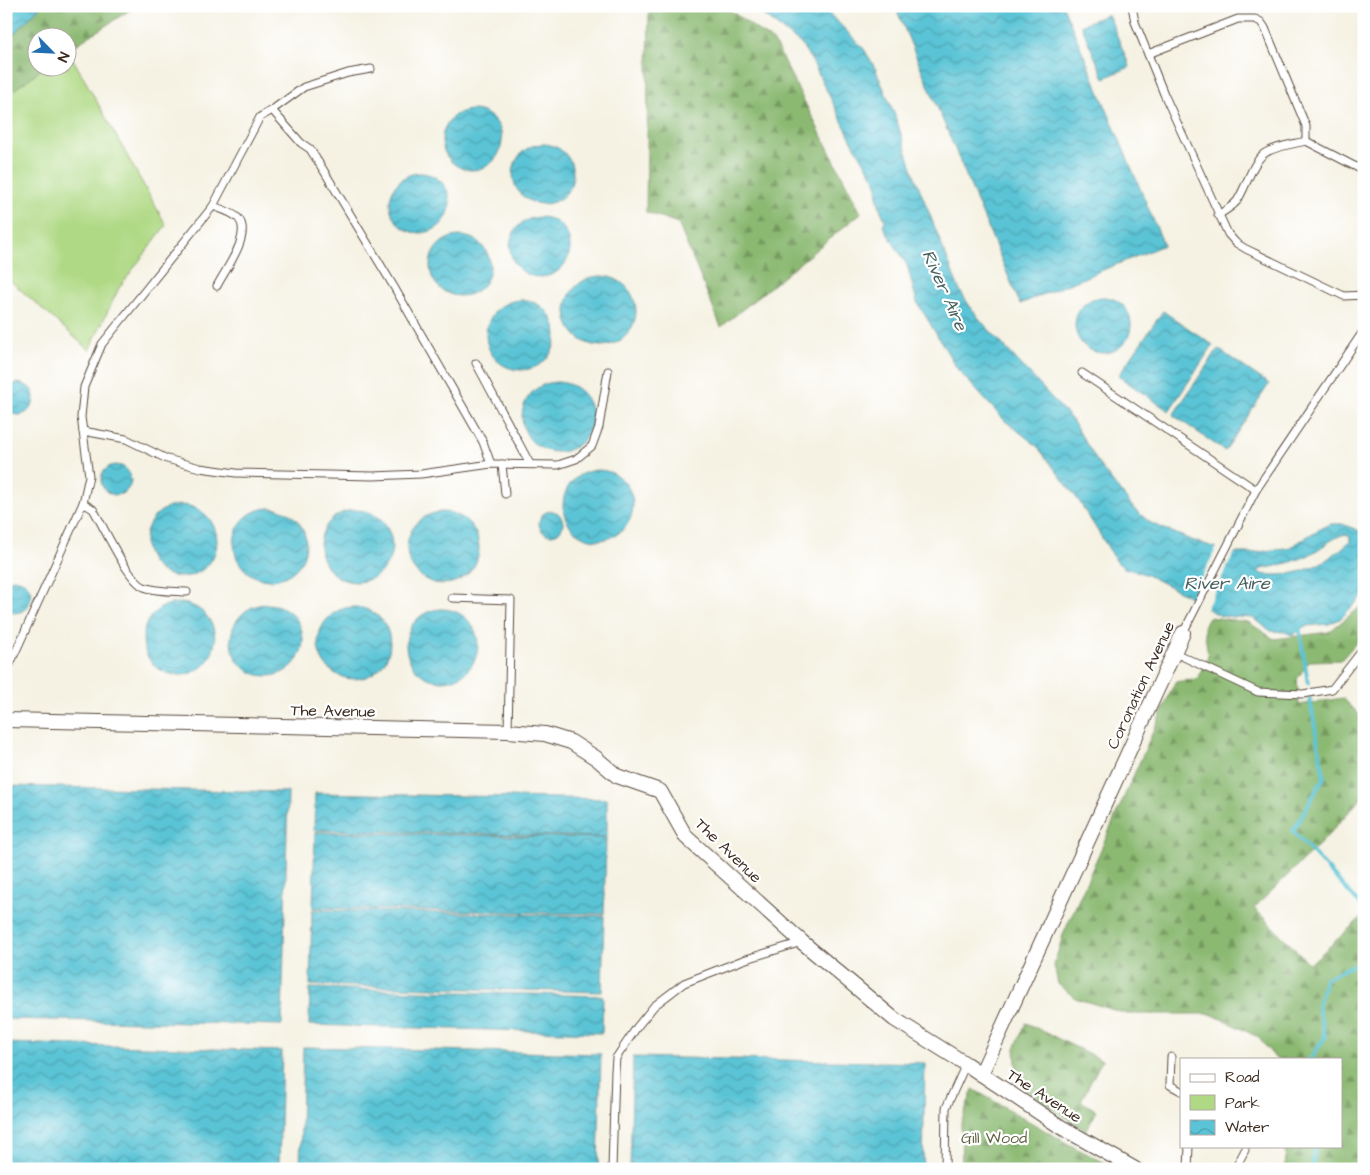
<svg xmlns="http://www.w3.org/2000/svg" width="1370" height="1175" viewBox="0 0 1370 1175" font-family="'Architects Daughter',sans-serif">
<style>
.green{fill:#afd984;stroke:#758251}
.forest{fill:url(#forest-firs);stroke:#637248}
.water{fill:url(#water-waves);stroke:#4a777a;fill-rule:evenodd}
.pier{fill:#f5f2e3}
.lines{fill:none;stroke-linecap:round;stroke-linejoin:round}
.stream{stroke:#5ac4d6;stroke-width:4}
.service-casing{stroke:#57483c;stroke-width:9}
.minor-casing{stroke:#57483c;stroke-width:16}
.service{stroke:#fff;stroke-width:7}
.minor{stroke:#fff;stroke-width:14}
.labels{text-anchor:middle;stroke-width:4.5;stroke-linejoin:round;paint-order:stroke}
.street-label{font-size:16px;fill:#3b2a1e;stroke:#fff}
.park-label{font-size:16px;fill:#5e5f3d;stroke:#fff}
.water-label{font-size:18px;font-style:italic;fill:#46605e;stroke:#fff}
</style>
<defs>
<pattern id="forest-firs" width="22" height="20" patternUnits="userSpaceOnUse" patternTransform="scale(1.25)"><rect width="22" height="20" fill="#8bb972"/><path d="M5 1l3.5 6h-7zM16 11l3.5 6h-7z" fill="#73975d"/></pattern>
<pattern id="water-waves" width="16" height="10" patternUnits="userSpaceOnUse" patternTransform="scale(1.25)"><rect width="16" height="10" fill="#5ac4d6"/><path d="M0 5q4-4 8 0t8 0" fill="none" stroke="#4c9fad"/></pattern>
</defs>
<rect width="100%" height="100%" fill="#fff"/>
<filter id="ink" filterUnits="userSpaceOnUse"><feTurbulence type="fractalNoise" baseFrequency=".02" numOctaves="2"/><feDisplacementMap in="SourceGraphic" scale="10" xChannelSelector="R" yChannelSelector="G"/><feConvolveMatrix kernelMatrix="1 2 1 2 8 2 1 2 1" color-interpolation-filters="sRGB"/></filter>
<filter id="wash" filterUnits="userSpaceOnUse"><feTurbulence type="fractalNoise" baseFrequency=".0096" numOctaves="4" result="noise"/><feDisplacementMap in="SourceGraphic" scale="20" xChannelSelector="R" yChannelSelector="G"/><feGaussianBlur stdDeviation="1.12" result="paint"/><feColorMatrix in="noise" values="0 0 0 0 0 0 0 0 0 0 0 0 0 0 0 0 0 1.4 0 .05"/><feComposite in="paint" operator="in"/></filter>
<g filter="url(#wash)">
<rect width="100%" height="100%" fill="#f5f2e3"/>
<!-- green -->
<polygon class="green" points="68,50 166,225 119,288 89,350 6,277 6,96 43,68 68,68"/>
<!-- forest -->
<g class="forest">
<polygon points="41,6 136,6 68,50 68,38 38,38 38,68 43,68 6,96 6,42"/>
<polygon points="649,6 724,6 774,42 861,213 721,327 678,223 646,212"/>
<polygon points="1364,604 1364,634 1341,660 1309,661 1297,679 1299,705 1343,698 1364,719 1364,795 1320,844 1254,908 1310,964 1361,918 1364,920 1364,1169 1286,1169 1285,1146 1341,1146 1341,1059 1276,1059 1258,1037 1211,1014 1127,1014 1075,998 1058,984 1054,965 1063,935 1175,682 1197,679 1208,656 1204,627 1209,617 1248,622 1274,639 1329,632"/>
<polygon points="1026,1023 1102,1060 1081,1101 1097,1111 1086,1131 1028,1092 1017,1077 1015,1048"/>
<polygon points="973,1089 1072,1146 1117,1169 962,1169 961,1123"/>
</g>
<!-- water -->
<g class="water">
<polygon points="6,6 41,6 6,42"/>
<path d="M751,6H822L864,49L875,68L894,113L915,177L959,289L969,305L981,321L1072,420L1100,466L1135,510L1151,523L1191,540L1234,553H1253L1291,547L1319,529L1330,524H1342L1360,531L1364,526V595L1340,619L1329,624L1305,626L1293,635L1284,632L1271,631L1253,618L1221,616L1207,609L1185,594L1145,574L1124,568L1117,562L1079,501L1047,459L1036,445L1004,420L958,370L917,302L907,265L883,226L885,220L881,211L878,201L877,183L853,143L812,61L801,44ZM1345,534L1350,537V541C1325,565 1296,579 1261,574L1258,570C1275,566 1292,563 1307,556C1321,549 1331,538 1345,534Z"/>
<polygon points="895,6 1063,6 1164,245 1020,304"/>
<polygon points="1108,14 1130,67 1104,78 1081,25"/>
<circle cx="472" cy="140" r="30"/>
<circle cx="543" cy="174" r="30"/>
<circle cx="420" cy="203" r="30"/>
<circle cx="540" cy="247" r="30"/>
<circle cx="460" cy="266" r="30"/>
<circle cx="601" cy="311" r="35"/>
<circle cx="1103" cy="325" r="28"/>
<circle cx="521" cy="335" r="35"/>
<polygon points="1163,311 1213,345 1169,411 1118,376"/>
<polygon points="1218,349 1269,384 1225,451 1173,415"/>
<circle cx="557" cy="417" r="35"/>
<path d="M16,383C50,385 29,431 6,409V389Z"/>
<circle cx="116" cy="480" r="15"/>
<circle cx="598" cy="505" r="35"/>
<circle cx="181" cy="541" r="36"/>
<circle cx="270" cy="544" r="36"/>
<circle cx="356" cy="546" r="36"/>
<circle cx="551" cy="523" r="12"/>
<circle cx="443" cy="548" r="36"/>
<path d="M13,579C43,581 32,622 6,611V581Z"/>
<circle cx="179" cy="639" r="36"/>
<circle cx="267" cy="640" r="36"/>
<circle cx="354" cy="643" r="36"/>
<circle cx="442" cy="645" r="36"/>
<polygon points="6,786 288,792 282,1025 6,1019"/>
<polygon points="315,793 607,799 607,837 314,830"/>
<polygon points="315,832 606,838 604,914 313,908"/>
<polygon points="312,910 604,916 602,992 310,985"/>
<polygon points="310,988 603,996 602,1033 309,1025"/>
<polygon points="6,1043 282,1051 279,1169 6,1169"/>
<polygon points="303,1047 601,1054 598,1169 300,1169"/>
<polygon points="633,1057 925,1063 923,1169 630,1169"/>
</g>
<!-- pier -->
<polygon class="pier" points="1218,545 1236,550 1205,611 1190,600"/>
<g class="lines">
<!-- stream -->
<g class="stream">
<polyline points="1299,626 1308,683"/>
<polyline points="1310,699 1324,777 1293,831 1364,909"/>
<polyline points="1310,1059 1325,1037 1318,1006 1326,978 1364,960"/>
<polyline points="1314,1169 1313,1161 1315,1146"/>
</g>
</g>
</g>
<g filter="url(#ink)">
<g class="lines">
<defs>
<g id="service">
<polyline points="1132,6 1135,22 1164,94 1228,234 1236,243 1246,249 1344,296 1364,295"/>
<polyline points="1148,54 1238,19 1255,19 1261,22 1265,28 1306,126 1306,141"/>
<polyline points="272,110 304,87 348,73 371,69"/>
<path d="M213,206C221,209 232,212 238,218C253,234 225,270 217,286"/>
<path d="M1218,215C1225,211 1232,207 1237,201C1246,188 1252,162 1265,153C1276,146 1294,144 1306,141L1364,171"/>
<polyline points="476,363 530,464"/>
<polyline points="1082,373 1256,490"/>
<polyline points="83,431 126,439 167,459 200,468 236,473 373,476 421,474 491,464 558,465 576,459 592,446 599,427 608,371"/>
<polyline points="502,464 505,494"/>
<path d="M83,503L93,509C104,527 127,579 144,587C157,592 174,591 187,592"/>
<polyline points="452,598 511,600 508,731"/>
<polyline points="1183,633 1256,490 1364,330"/>
<polyline points="1173,652 1258,692 1303,694 1332,689 1364,648"/>
<polyline points="6,673 83,503 89,476 81,417 84,387 102,344 213,206 260,117 272,110 301,143 310,149 324,171 394,287 483,442 491,464"/>
<polyline points="1171,1057 1170,1085 1181,1091"/>
<polyline points="612,1169 615,1071 616,1058 637,1027 654,1006 684,983 743,960 802,942"/>
<polyline points="945,1169 946,1108 966,1064"/>
<polyline points="1188,1169 1189,1146"/>
<polyline points="1235,1169 1245,1150"/>
</g>
<g id="minor">
<polyline points="6,720 508,731 545,734 571,742 596,758 617,776 660,791 686,837 802,942 894,1019 966,1064 1061,1127 1135,1169"/>
<polyline points="981,1074 1183,633"/>
</g>
</defs>
<!-- service casing -->
<use href="#service" class="service-casing"/>
<!-- minor casing -->
<use href="#minor" class="minor-casing"/>
<!-- service -->
<use href="#service" class="service"/>
<!-- minor -->
<use href="#minor" class="minor"/>
</g>
</g>
<g class="labels">
<!-- street labels -->
<g class="street-label">
<text transform="translate(1140 685) rotate(-65)" y="6">Coronation Avenue</text>
<text transform="translate(333 710) rotate(1)" y="6">The Avenue</text>
<text transform="translate(729 850) rotate(44)" y="6">The Avenue</text>
<text transform="translate(1045 1095) rotate(33)" y="6">The Avenue</text>
</g>
<!-- park labels -->
<g class="park-label">
<text x="994" y="1143">Gill Wood</text>
</g>
<!-- water labels -->
<g class="water-label">
<text transform="translate(945 290) rotate(66)" y="6">River Aire</text>
<text x="1227" y="589">River Aire</text>
</g>
</g>
<!-- margin -->
<rect width="1370" height="1175" fill="none" stroke="#fff" stroke-width="25"/>
<!-- legend -->
<rect x="1180" y="1058" width="162" height="90" fill="#ffffff" stroke="#b1aaa5"/>
<rect x="1190" y="1074" width="25" height="8" fill="#ffffff" stroke="#b1aaa5"/>
<text x="1225" y="1082" font-size="15" fill="#3b2a1e">Road</text>
<rect x="1190" y="1095" width="25" height="15" fill="#afd984" stroke="#b1aaa5"/>
<text x="1225" y="1108" font-size="15" fill="#3b2a1e">Park</text>
<rect x="1190" y="1120" width="25" height="15" fill="url(#water-waves)" stroke="#b1aaa5"/>
<text x="1225" y="1132" font-size="15" fill="#3b2a1e">Water</text>
<!-- north arrow -->
<g transform="translate(52 52) rotate(114)"><circle r="24" fill="#ffffff" stroke="#b1aaa5"/>
<path d="M0-4L9 19L0 12L-9 19Z" fill="#1f6fb2"/>
<text y="-8" font-size="14" font-weight="bold" text-anchor="middle" fill="#3b2a1e">N</text>
</g>
</svg>
